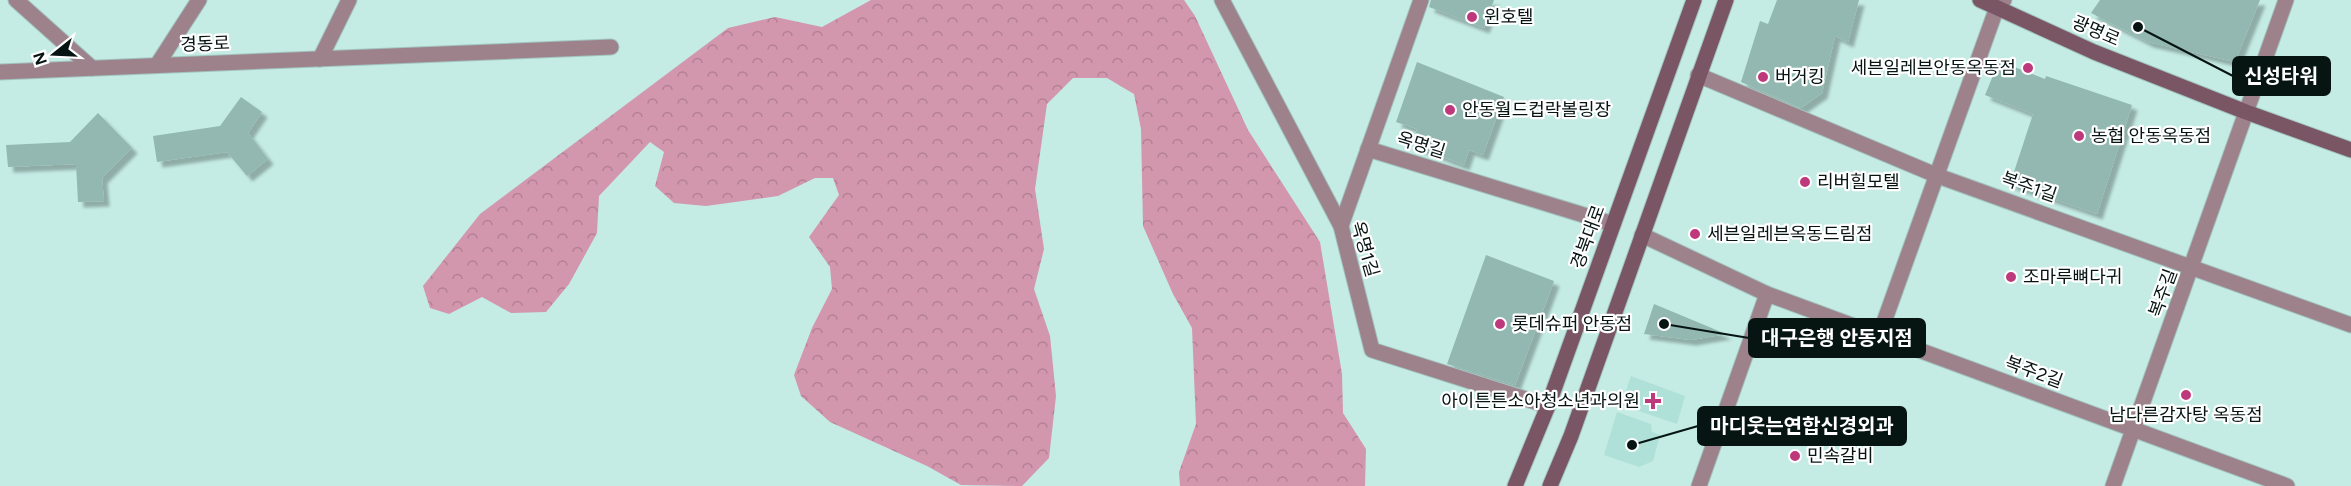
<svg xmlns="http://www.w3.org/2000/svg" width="2351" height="486" viewBox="0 0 2351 486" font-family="Figtree,'Noto Sans KR',sans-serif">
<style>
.built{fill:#b0e1d8}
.forest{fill:url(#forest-crowns)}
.building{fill:#92b8b1;filter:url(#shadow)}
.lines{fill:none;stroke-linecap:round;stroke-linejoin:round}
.street-casing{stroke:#a2c4be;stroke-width:17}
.secondary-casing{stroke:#a2c4be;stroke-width:17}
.street{stroke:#9d828c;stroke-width:15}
.secondary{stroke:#7a5564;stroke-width:15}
.poi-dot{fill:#be397b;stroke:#fff;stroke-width:2}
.labels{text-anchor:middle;stroke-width:4.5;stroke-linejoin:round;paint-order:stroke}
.poi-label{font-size:18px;fill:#061412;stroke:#fff;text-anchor:start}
.street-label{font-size:18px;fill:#061412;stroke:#fff}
.leader{fill:none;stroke:#061412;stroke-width:2}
.callout-dot{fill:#061412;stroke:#fff;stroke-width:2}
.callout{fill:#061412;stroke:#061412;stroke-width:2}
.callout-label{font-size:20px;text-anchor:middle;font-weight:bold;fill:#fff}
</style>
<defs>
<pattern id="forest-crowns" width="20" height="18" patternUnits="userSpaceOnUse" patternTransform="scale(1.5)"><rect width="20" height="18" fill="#d296ad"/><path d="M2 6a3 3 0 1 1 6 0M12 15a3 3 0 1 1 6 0" fill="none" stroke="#b38094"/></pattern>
<filter id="shadow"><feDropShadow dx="5.5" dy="5.5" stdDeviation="1.5" flood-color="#0004"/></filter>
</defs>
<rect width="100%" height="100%" fill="#c4ebe4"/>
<!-- built -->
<g class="built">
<polygon points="1631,376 1685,396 1677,424 1621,405"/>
<polygon points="1617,412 1651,424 1652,432 1660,435 1653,461 1639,467 1604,455"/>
</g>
<!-- forest -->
<polygon class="forest" points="871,0 1184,0 1195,16 1248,130 1320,242 1342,374 1343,413 1366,449 1365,486 1180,486 1179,472 1196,424 1192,328 1173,294 1143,226 1141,129 1134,94 1107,78 1073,78 1047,104 1035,189 1044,249 1034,289 1050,336 1056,396 1049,458 1022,486 961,485 927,466 830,422 801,396 794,375 812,328 832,289 830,267 809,237 839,195 833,178 815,178 778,196 706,206 674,203 655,186 664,152 650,142 599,196 597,233 569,284 546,312 511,313 482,297 449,314 430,308 423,286 480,214 728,28 775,17 822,27"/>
<!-- building -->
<g class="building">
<polygon points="1431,0 1494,0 1484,28 1429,7"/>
<polygon points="1777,0 1859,0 1848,42 1835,36 1822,93 1801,108 1741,82 1760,21 1768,24"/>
<polygon points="2100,0 2260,0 2235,62 2148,42 2091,13"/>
<polygon points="1999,61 2045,79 2046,76 2132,105 2097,214 2010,184 2033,114 1985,95"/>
<polygon points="1417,62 1504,97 1483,155 1469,150 1464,165 1412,145 1417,129 1396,122"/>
<polygon points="241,97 262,112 248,133 268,159 247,176 227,152 157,162 153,136 220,126"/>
<polygon points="98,113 132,148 102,178 104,201 78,202 76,164 8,167 6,145 70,142"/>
<polygon points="1486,255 1554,281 1515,385 1447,364"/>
<polygon points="1654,304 1726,334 1691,340 1644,334"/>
</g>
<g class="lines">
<defs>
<g id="street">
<polyline points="16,0 92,68"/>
<polyline points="1222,0 1341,226 1372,350 1548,406"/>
<polyline points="320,59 349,0"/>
<polyline points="157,65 199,0"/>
<polyline points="0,72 611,47"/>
<polyline points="1698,75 1938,176 2351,325"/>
<polyline points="1368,149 1613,224"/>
<polyline points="1341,226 1421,0"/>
<polyline points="1642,235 1767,294 2287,486"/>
<polyline points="1879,336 1996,10 2004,0"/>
<polyline points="1699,486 1767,294"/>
<polyline points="2113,486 2286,0"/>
</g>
<g id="secondary">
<polyline points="1980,0 2094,52 2246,112 2351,150"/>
<polyline points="1515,486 1548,406 1694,0"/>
<polyline points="1550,486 1571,436 1726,0"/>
</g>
</defs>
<!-- street casing -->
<use href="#street" class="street-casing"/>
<!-- secondary casing -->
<use href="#secondary" class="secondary-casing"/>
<!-- street -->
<use href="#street" class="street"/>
<!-- secondary -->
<use href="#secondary" class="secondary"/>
</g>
<!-- markers -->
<g class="poi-dot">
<circle cx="1472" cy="17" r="6"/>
<circle cx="2028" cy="68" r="6"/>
<circle cx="1763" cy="77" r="6"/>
<circle cx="1450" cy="110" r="6"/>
<circle cx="2079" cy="136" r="6"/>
<circle cx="1805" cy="182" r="6"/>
<circle cx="1695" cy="234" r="6"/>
<circle cx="2011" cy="277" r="6"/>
<circle cx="1500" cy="324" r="6"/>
<circle cx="2186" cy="395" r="6"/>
<path d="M1650 392h6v6h6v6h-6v6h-6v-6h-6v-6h6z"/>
<circle cx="1795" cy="456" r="6"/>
</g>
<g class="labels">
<!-- poi labels -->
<g class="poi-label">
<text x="1484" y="23">윈호텔</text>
<text x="2016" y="74" text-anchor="end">세븐일레븐안동옥동점</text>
<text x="1775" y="83">버거킹</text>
<text x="1462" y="116">안동월드컵락볼링장</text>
<text x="2091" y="142">농협 안동옥동점</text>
<text x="1817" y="188">리버힐모텔</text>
<text x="1707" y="240">세븐일레븐옥동드림점</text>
<text x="2023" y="283">조마루뼈다귀</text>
<text x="1512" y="330">롯데슈퍼 안동점</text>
<text x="1640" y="407" text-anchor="end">아이튼튼소아청소년과의원</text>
<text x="2186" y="421" text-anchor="middle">남다른감자탕 옥동점</text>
<text x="1807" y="462">민속갈비</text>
</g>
<!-- street labels -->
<g class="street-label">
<text transform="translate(2096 31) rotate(23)" y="6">광명로</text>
<text transform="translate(205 44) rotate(-2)" y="6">경동로</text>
<text transform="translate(1421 145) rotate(17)" y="6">옥명길</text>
<text transform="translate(2029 187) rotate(19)" y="6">복주1길</text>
<text transform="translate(1588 237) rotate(-70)" y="6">경북대로</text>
<text transform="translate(1365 249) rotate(74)" y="6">옥명1길</text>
<text transform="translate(2163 293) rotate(-70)" y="6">복주길</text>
<text transform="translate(2034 372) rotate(20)" y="6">복주2길</text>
</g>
</g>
<!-- callouts -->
<path class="leader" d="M2138 27L2233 76M1664 324L1749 338M1632 445L1698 426"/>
<g class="callout-dot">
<circle cx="2138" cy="27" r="6"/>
<circle cx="1664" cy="324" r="6"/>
<circle cx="1632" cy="445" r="6"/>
</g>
<g class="callout">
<rect x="2233" y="57" width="97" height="38" rx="6"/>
<rect x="1749" y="319" width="176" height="38" rx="6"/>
<rect x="1698" y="407" width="208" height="38" rx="6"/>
</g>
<g class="callout-label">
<text x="2281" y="83">신성타워</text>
<text x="1837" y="345">대구은행 안동지점</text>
<text x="1802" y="433">마디웃는연합신경외과</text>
</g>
<!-- north arrow -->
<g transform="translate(54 54) rotate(252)" stroke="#ffffff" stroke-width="4.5" paint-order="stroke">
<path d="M0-4.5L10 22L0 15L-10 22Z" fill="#061412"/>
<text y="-9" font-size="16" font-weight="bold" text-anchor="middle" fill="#061412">N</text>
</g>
</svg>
